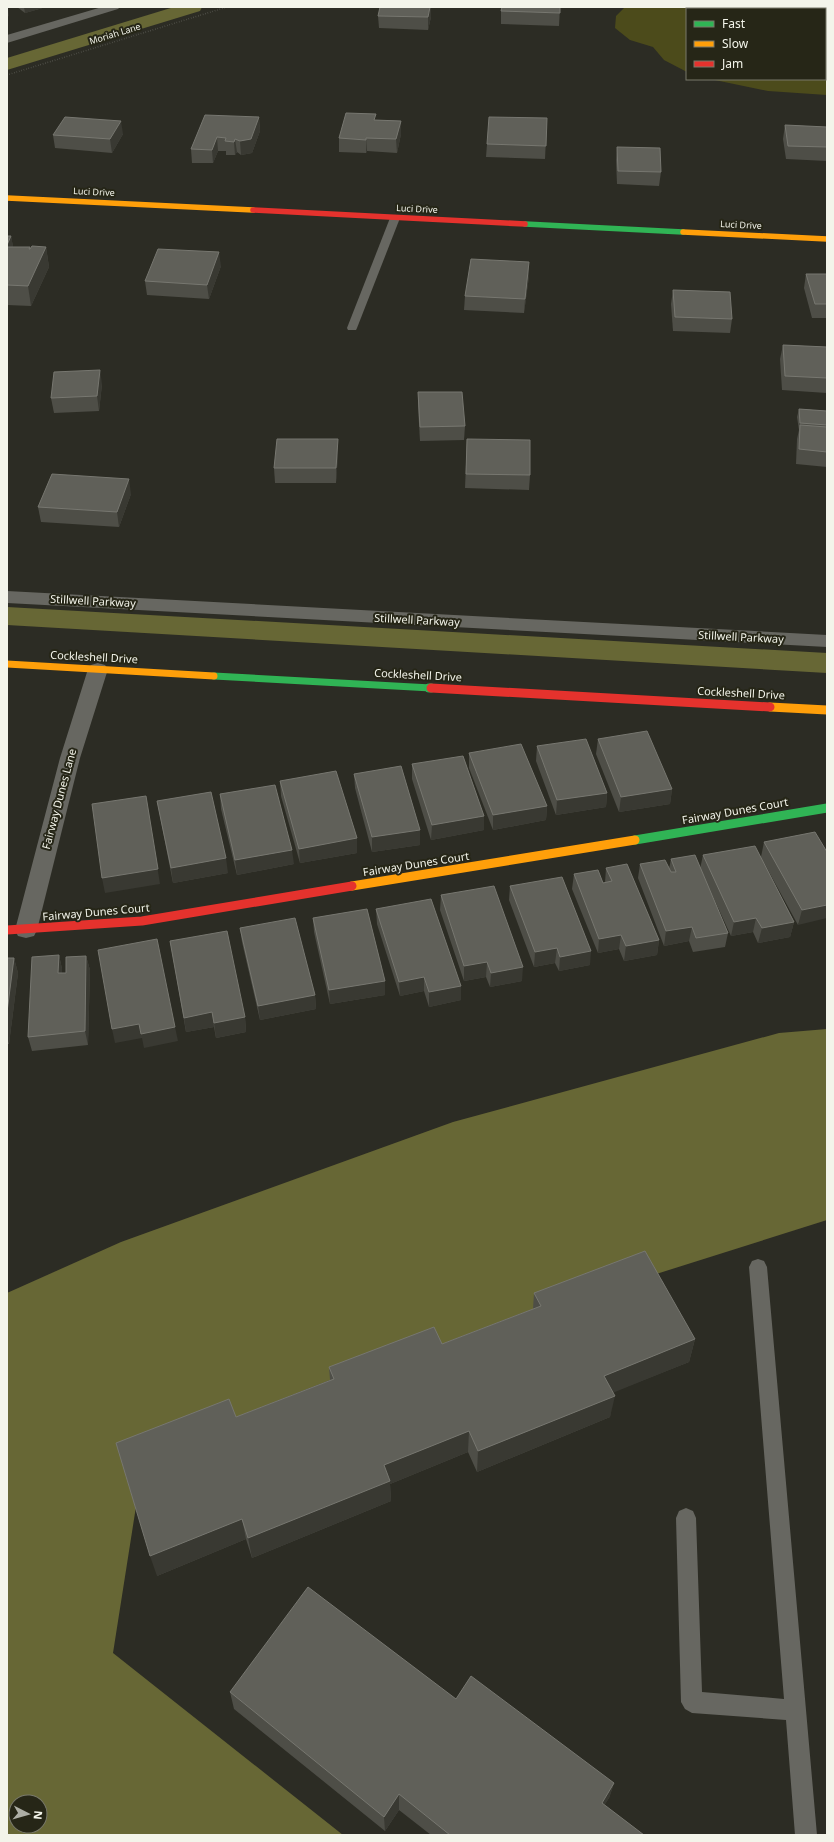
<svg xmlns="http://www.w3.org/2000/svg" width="834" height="1842" viewBox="0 0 834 1842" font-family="'Noto Sans',sans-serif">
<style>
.green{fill:#4c4b1b}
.water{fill:#676735;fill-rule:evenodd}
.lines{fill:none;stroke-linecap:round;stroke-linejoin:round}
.canal{fill:#676735;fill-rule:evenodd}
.path{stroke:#63635d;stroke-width:1.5;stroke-dasharray:0.5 2;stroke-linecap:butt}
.lane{fill:#676761;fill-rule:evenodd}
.street{fill:#676761;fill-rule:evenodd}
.fast-far2{stroke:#30b455;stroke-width:5.5}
.fast-far1{stroke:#30b455;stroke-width:7}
.fast{stroke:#30b455;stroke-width:9}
.slow-far2{stroke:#ff9f0a;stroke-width:5.5}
.slow-far1{stroke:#ff9f0a;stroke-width:7}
.slow{stroke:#ff9f0a;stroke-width:9}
.jam-far2{stroke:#e5322d;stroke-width:5.5}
.jam-far1{stroke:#e5322d;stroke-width:7}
.jam{stroke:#e5322d;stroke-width:9}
.wall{fill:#4e4e47}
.shaded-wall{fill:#393932}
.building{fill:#606059;stroke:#777770}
.labels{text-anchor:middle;stroke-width:4;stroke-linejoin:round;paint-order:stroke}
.far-street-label{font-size:9px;fill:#f3f4ea;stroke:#262617}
.street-label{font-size:11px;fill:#f3f4ea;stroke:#262617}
</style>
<rect width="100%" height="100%" fill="#2c2c24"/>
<!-- green -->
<polygon class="green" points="625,7 827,7 827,95 768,91 710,79 825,79 825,9 687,9 687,72 664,60 653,47 630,40 615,28 616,16"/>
<!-- water -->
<path class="water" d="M827,1029V1220L593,1294L143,1462L113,1653L343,1835H7V1293L121,1242L453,1122L779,1033ZM16,1802H40V1826H16Z"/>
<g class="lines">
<!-- canal -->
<g class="canal">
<polygon points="174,7 202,7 200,11 7,70 7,58"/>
<polygon points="7,607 827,653 827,673 7,625"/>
</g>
<!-- path -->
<polyline class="path" points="7,75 227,7"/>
<!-- lane -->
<g class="lane">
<polygon points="395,215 400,218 357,328 356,330 348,330 347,328 390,218"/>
<polygon points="758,1259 764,1261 767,1267 817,1835 795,1835 786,1720 692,1713 685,1709 681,1702 676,1518 679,1511 686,1508 693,1511 696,1518 702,1692 784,1699 749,1267 752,1261"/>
</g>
<!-- street -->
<g class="street">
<polygon points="102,7 120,7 118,9 7,43 7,35"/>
<polygon points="7,591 827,635 827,647 7,603"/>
<polygon points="98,663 105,665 108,669 80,758 37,930 34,936 26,938 18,936 15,930 60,758 88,669 91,665"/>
</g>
<!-- fast-far2 -->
<polyline class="fast-far2" points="525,224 683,232"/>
<!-- fast-far1 -->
<polyline class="fast-far1" points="214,676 431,688"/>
<!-- fast -->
<g class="fast">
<polyline points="429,688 431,688"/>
<polyline points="635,840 827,808"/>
</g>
<!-- slow-far2 -->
<g class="slow-far2">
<polyline points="7,198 253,210"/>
<polyline points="683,232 827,239"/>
</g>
<!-- slow-far1 -->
<polyline class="slow-far1" points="7,664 214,676"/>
<!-- slow -->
<g class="slow">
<polyline points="770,707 827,710"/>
<polyline points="352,886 635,840"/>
</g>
<!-- jam-far2 -->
<polyline class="jam-far2" points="253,210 525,224"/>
<!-- jam-far1 -->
<polyline class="jam-far1" points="431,688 447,689"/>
<!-- jam -->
<g class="jam">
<polyline points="431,688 770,707"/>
<polyline points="7,930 142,921 352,886"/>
</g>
</g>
<!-- wall -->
<g class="wall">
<polygon points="17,7 46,7 25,13"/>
<polygon points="560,7 559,26 501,24 501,11"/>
<polygon points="378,16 431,17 428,30 379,28"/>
<polygon points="259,117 260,131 252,153 241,155 237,152 235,155 226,155 226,151 218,151 213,163 192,163 191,149"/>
<polygon points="547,118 545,159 486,157 487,144"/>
<polygon points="376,120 401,121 401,134 397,153 367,151 366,153 339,152 339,138"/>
<polygon points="785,125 827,127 827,161 786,159 783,139"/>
<polygon points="123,134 112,153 55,148 53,135"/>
<polygon points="617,147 661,172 659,186 617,184 616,160"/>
<polygon points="7,236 11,236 13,247 30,247 30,249 46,247 49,267 31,306 7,305"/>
<polygon points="221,266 209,299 147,295 145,281"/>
<polygon points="806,274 827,274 827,318 812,318 804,288"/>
<polygon points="529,276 524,313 464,310 465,296"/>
<polygon points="673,290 732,319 730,333 673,331 671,304"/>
<polygon points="783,345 827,347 827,393 782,390 780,359"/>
<polygon points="102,384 99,411 54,413 51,398"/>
<polygon points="418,392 465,426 464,440 420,441 418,407"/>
<polygon points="799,409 827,411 827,467 796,464 797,439 799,430 797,417"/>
<polygon points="467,439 530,475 529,490 465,488"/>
<polygon points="338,454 336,483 275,483 274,468"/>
<polygon points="131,494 119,527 41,522 38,507"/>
<polygon points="598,739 672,789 670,804 619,812 596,754"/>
<polygon points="537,746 607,793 606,807 556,815 536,761"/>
<polygon points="469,753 547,806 546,820 493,830 469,768"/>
<polygon points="412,764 484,816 484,830 431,840 412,779"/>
<polygon points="354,774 420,845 372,852 355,788"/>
<polygon points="280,781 357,853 300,863 281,796"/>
<polygon points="220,794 294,864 237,875 221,809"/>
<polygon points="157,801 228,873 173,883"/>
<polygon points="764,842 827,852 798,925 763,861 794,922 790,937 758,943 753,932 731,936 709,888 728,933 725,947 693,952 689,941 664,946 638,878 640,864 669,869 671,859 700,869 703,855 761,857"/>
<polygon points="606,868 659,940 657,955 624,961 619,949 598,953 572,889 574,874 603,883 605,883"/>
<polygon points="510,886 590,965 559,971 555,963 534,967 509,900"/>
<polygon points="441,895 522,981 490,987 486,977 464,981 440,910"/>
<polygon points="376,909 461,986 461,1000 429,1007 424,991 400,996 377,924"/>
<polygon points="313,918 385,995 330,1004 314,932"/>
<polygon points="240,928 315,995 316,1009 260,1020 242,942"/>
<polygon points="170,941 245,1017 246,1032 216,1038 214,1027 186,1032"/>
<polygon points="59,955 62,969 62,973 66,973 86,956 90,970 88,1045 32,1051 28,1037"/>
<polygon points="7,958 14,958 18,973 9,1044 7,1044"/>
<polygon points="534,1293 695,1339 689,1362 613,1392 610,1417 477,1472 468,1452 390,1484 391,1501 252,1558 246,1539 157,1576 236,1417 330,1380 329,1367 442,1344 533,1309"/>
<polygon points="230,1692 456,1699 614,1783 609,1798 604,1805 644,1835 431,1835 399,1810 385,1831 234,1709"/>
</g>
<!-- shaded-wall -->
<g class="shaded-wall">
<polygon points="7,7 8,7 9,16 7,17"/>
<polygon points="24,7 46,7 25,13"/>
<polygon points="430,7 431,7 431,17 428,30 428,17"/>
<polygon points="259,117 260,131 252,153 241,155 240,141"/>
<polygon points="121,121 123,134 112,153 110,139"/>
<polygon points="401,121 401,134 397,153 396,139"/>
<polygon points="217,137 218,151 213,163 212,150"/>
<polygon points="366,138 367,151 366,153"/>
<polygon points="235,139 237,152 235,155 234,142"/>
<polygon points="11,236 15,256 7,250 7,245"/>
<polygon points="46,247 49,267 31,306 28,286"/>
<polygon points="219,252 221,266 209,299 207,285"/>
<polygon points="529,262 529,276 524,313 525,299"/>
<polygon points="100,370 102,384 99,411 97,396"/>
<polygon points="338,439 338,454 336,483 336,468"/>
<polygon points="129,479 131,494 119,527 117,512"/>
<polygon points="672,789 670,804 619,812 621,797"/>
<polygon points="607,793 606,807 556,815 557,800"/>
<polygon points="146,796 160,884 105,893 102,878"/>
<polygon points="547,806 546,820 493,830 493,815"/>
<polygon points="484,816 484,830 431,840 432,825"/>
<polygon points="420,830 420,845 372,852 372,837"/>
<polygon points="357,838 357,853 300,863 299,849"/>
<polygon points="292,850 294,864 237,875 235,860"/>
<polygon points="226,858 228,873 173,883 171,868"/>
<polygon points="827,905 827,918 798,925 802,910"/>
<polygon points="756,918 753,932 731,936 734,922"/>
<polygon points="794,922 790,937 758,943 762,928"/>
<polygon points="692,927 689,941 664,946 666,931"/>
<polygon points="621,935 619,949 598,953 599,939"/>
<polygon points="659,940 657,955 624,961 626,946"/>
<polygon points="557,948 555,963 534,967 535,952"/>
<polygon points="591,951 590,965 559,971 560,957"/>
<polygon points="59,955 62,969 62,988 58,973"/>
<polygon points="86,956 90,970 88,1045 85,1031"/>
<polygon points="14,958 18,973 9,1044 7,1038 7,1012"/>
<polygon points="487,962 486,977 464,981 464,966"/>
<polygon points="523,967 522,981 490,987 491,973"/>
<polygon points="424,977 424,991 400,996 399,982"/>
<polygon points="385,981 385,995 330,1004 329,990"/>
<polygon points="461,986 461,1000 429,1007 429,992"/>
<polygon points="315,995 316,1009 260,1020 258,1006"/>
<polygon points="212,1012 214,1027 186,1032 184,1018"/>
<polygon points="245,1017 246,1032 216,1038 214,1023"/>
<polygon points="139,1024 175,1027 178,1041 144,1048 142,1038 115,1043 112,1029"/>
<polygon points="695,1339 689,1362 600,1398 604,1376"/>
<polygon points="615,1396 610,1417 477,1472 478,1451"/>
<polygon points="469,1431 468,1452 390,1484 391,1501 252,1558 248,1538 384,1465"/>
<polygon points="242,1519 246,1539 157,1576 150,1556"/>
<polygon points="614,1783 609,1798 597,1818 602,1803"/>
<polygon points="399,1794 399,1810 385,1831 384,1817"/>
</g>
<!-- building -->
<g class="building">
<polygon points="380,7 430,7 428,17 378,16"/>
<polygon points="502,7 560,7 560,13 501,11"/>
<polygon points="346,113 376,114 374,120 401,121 396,139 366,138 366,140 339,138"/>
<polygon points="205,115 259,117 251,139 240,141 235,139 234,142 225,141 226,138 217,137 212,150 191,149"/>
<polygon points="65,117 121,121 110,139 53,135"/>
<polygon points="489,117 547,118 546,146 487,144"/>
<polygon points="785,125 827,127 827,147 788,146"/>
<polygon points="617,147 660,148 661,172 618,171"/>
<polygon points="7,236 11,236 7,245"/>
<polygon points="32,246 46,247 28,286 7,285 7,247 30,247 29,249 30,249"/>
<polygon points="158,249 219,252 207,285 145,281"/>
<polygon points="471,259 529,262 525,299 465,296"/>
<polygon points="806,274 827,274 827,304 815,304"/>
<polygon points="673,290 730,292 732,319 675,317"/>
<polygon points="783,345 827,347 827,378 785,376"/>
<polygon points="100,370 97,396 51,398 54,372"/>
<polygon points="418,392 462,392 465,426 420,427"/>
<polygon points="799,409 827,411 827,425 800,423"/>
<polygon points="800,425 827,427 827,452 799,449"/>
<polygon points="277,439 338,439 336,468 274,468"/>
<polygon points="467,439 530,440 530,475 466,474"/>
<polygon points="52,474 129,479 117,512 38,507"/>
<polygon points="647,731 672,789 621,797 598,739"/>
<polygon points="586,739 607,793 557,800 537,746"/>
<polygon points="521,744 547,806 493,815 469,753"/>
<polygon points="463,756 484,816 432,825 412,764"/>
<polygon points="401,766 420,830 372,837 354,774"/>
<polygon points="336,771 357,838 299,849 280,781"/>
<polygon points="275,785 292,850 235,860 220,794"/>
<polygon points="211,792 226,858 171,868 157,801"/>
<polygon points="146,796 158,869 102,878 92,804"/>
<polygon points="815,832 827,852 827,905 802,910 764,842"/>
<polygon points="755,846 794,922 762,928 756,918 734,922 703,855"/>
<polygon points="695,855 728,933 696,938 692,927 666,931 640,864 665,860 671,872 676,872 671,859"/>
<polygon points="627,864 659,940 626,946 621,935 599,939 574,874 598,870 603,883 612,881 606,868"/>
<polygon points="562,877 591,951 560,957 557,948 535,952 510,886"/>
<polygon points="494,886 523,967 491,973 487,962 464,966 441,895"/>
<polygon points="431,899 461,986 429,992 424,977 399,982 376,909"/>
<polygon points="367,909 385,981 329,990 313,918"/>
<polygon points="295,918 315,995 258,1006 240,928"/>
<polygon points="227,931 245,1017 214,1023 212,1012 184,1018 170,941"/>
<polygon points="157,939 175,1027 141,1034 139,1024 112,1029 98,950"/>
<polygon points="59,955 58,973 66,973 66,957 86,956 85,1031 28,1037 32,957"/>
<polygon points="7,958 14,958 7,1012"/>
<polygon points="645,1251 695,1339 604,1376 615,1396 478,1451 469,1431 384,1465 390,1481 248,1538 242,1519 150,1556 116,1443 229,1399 236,1417 334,1379 329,1367 434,1327 442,1344 541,1306 534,1293"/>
<polygon points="308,1587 456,1699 471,1676 614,1783 602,1803 644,1835 450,1835 399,1794 384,1817 230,1692"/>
</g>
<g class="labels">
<!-- far-street labels -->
<g class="far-street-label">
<text transform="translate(115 34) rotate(-17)" y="3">Moriah Lane</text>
<text transform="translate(94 192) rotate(3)" y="3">Luci Drive</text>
<text transform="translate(417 209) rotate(3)" y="3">Luci Drive</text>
<text transform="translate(741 225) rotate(3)" y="3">Luci Drive</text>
</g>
<!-- street labels -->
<g class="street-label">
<text transform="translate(93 601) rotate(3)" y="4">Stillwell Parkway</text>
<text transform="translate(417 620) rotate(3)" y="4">Stillwell Parkway</text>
<text transform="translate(741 637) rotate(3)" y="4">Stillwell Parkway</text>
<text transform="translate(94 657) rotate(3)" y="4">Cockleshell Drive</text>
<text transform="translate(418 675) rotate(3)" y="4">Cockleshell Drive</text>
<text transform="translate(741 693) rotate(3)" y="4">Cockleshell Drive</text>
<text transform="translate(59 799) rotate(-75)" y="4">Fairway Dunes Lane</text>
<text transform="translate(735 811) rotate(-10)" y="4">Fairway Dunes Court</text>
<text transform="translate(416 864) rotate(-9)" y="4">Fairway Dunes Court</text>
<text transform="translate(96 912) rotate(-5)" y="4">Fairway Dunes Court</text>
</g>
</g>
<!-- border -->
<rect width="834" height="1842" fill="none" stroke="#f3f4ea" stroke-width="16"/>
<!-- legend -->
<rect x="686" y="8" width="140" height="72" fill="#262617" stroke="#78786b"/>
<rect x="694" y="21" width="20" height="6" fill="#30b455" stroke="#78786b"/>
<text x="722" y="28" font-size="12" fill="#f3f4ea">Fast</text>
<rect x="694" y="41" width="20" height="6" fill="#ff9f0a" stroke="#78786b"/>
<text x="722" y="48" font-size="12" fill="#f3f4ea">Slow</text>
<rect x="694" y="61" width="20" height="6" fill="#e5322d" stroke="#78786b"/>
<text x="722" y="68" font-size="12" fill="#f3f4ea">Jam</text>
<!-- north arrow -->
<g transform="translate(28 1814) rotate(96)"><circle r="19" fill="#262617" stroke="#78786b"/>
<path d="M0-3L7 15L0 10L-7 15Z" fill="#adaea5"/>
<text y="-6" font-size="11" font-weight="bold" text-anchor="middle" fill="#f3f4ea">N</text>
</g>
</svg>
